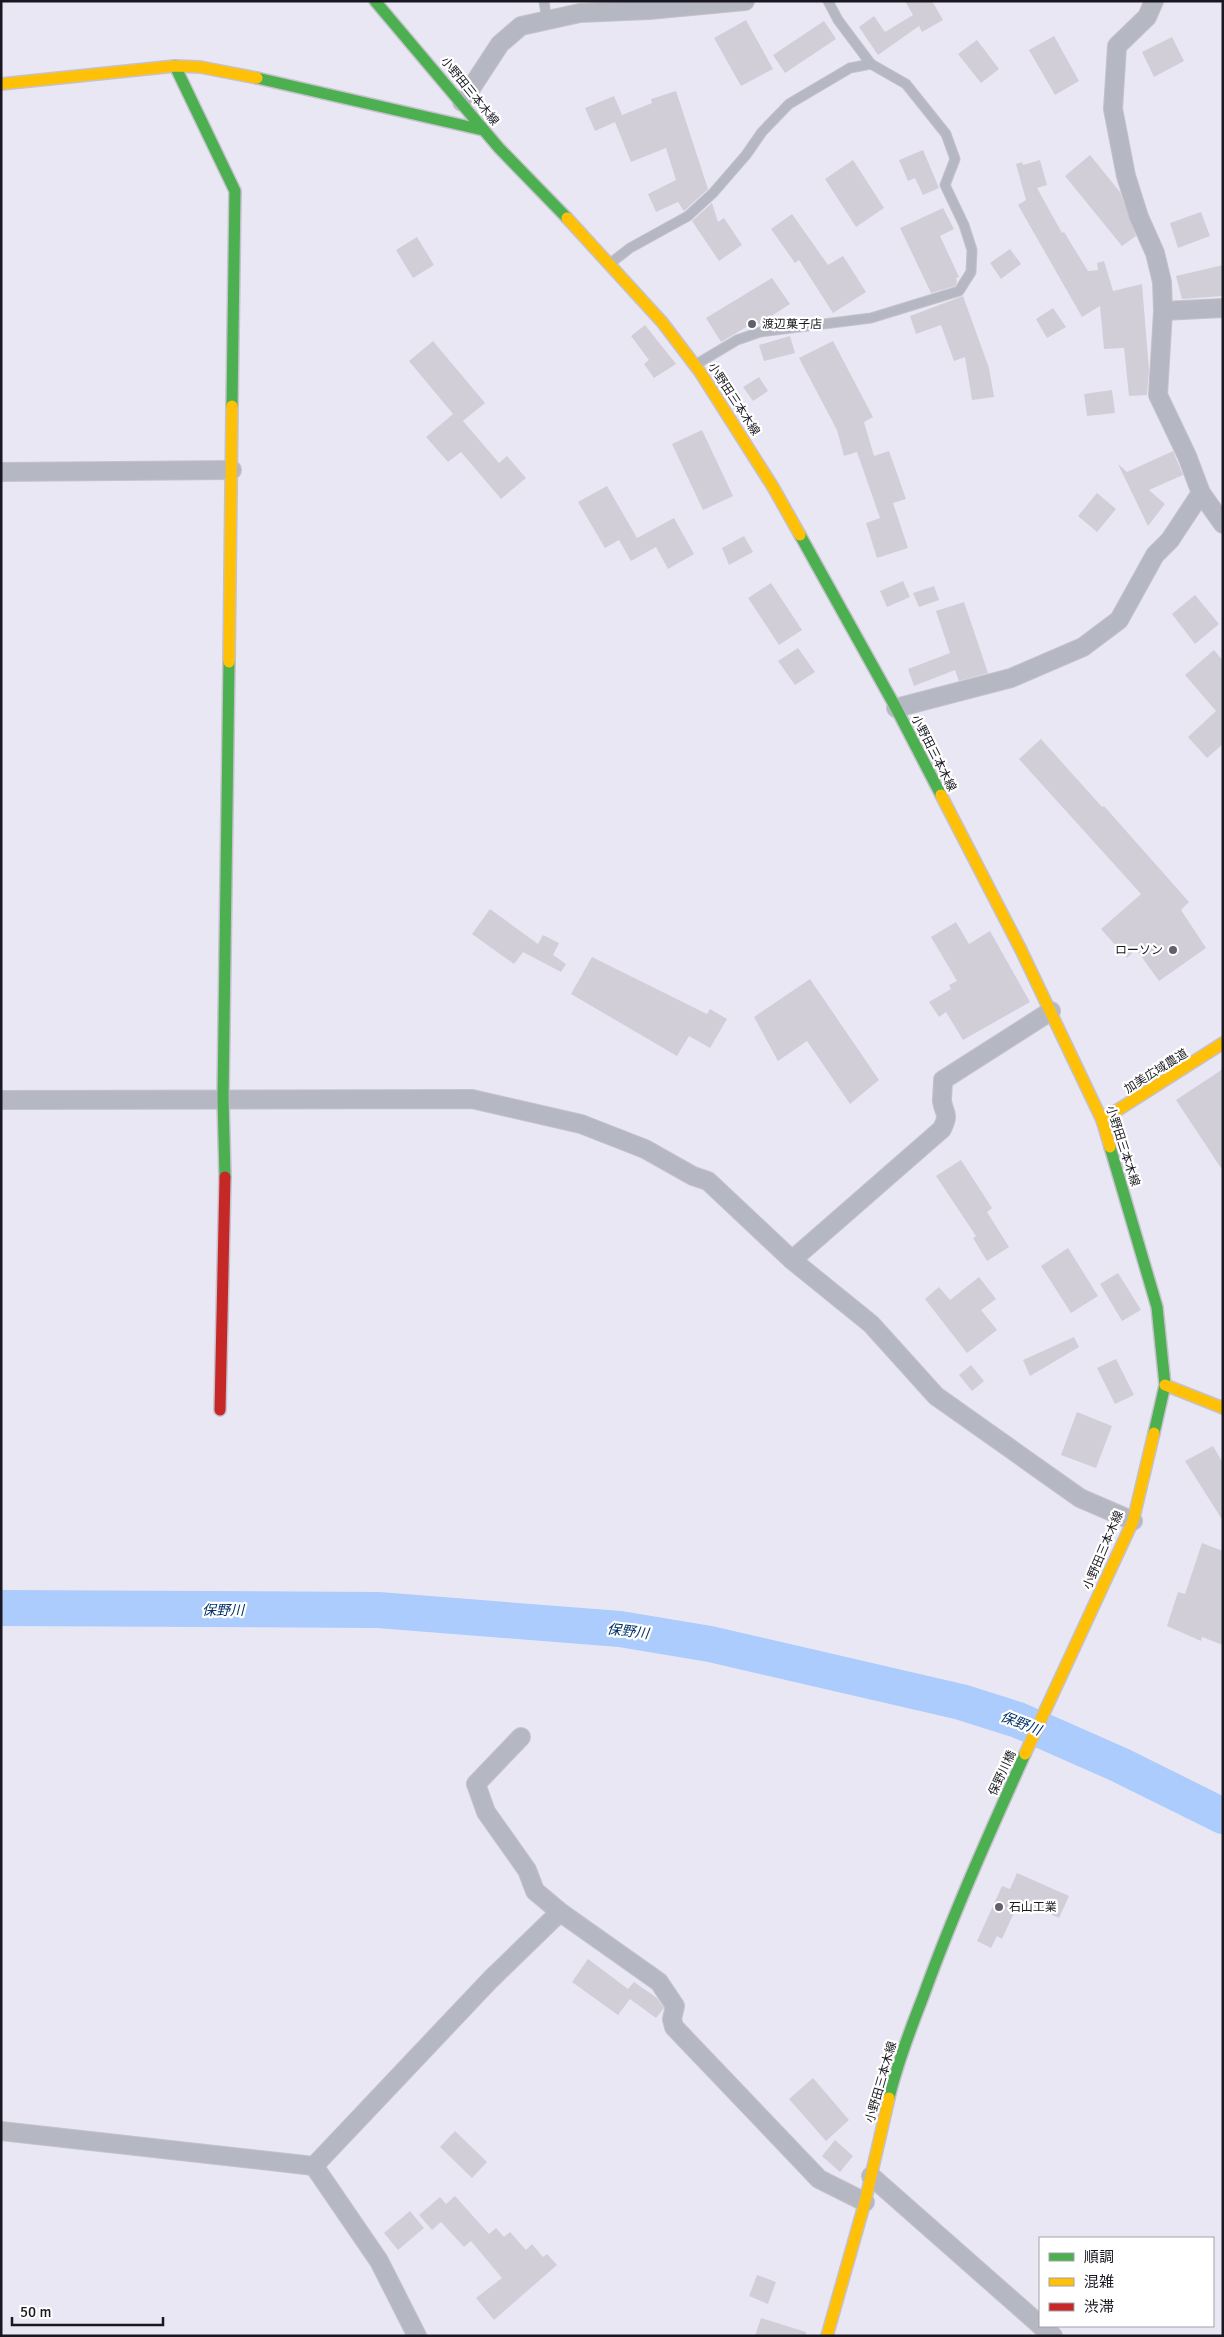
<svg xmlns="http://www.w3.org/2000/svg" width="1224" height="2337" viewBox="0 0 1224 2337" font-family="Signika,'Noto Sans JP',sans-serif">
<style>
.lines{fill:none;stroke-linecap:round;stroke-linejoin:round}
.river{stroke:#abccfc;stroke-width:36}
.building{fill:#d2ced8}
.lane-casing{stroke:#c5c2cd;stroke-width:11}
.street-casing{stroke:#c5c2cd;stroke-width:20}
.fast-casing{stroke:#c5c2cd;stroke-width:14}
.slow-casing{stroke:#c5c2cd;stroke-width:14}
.jam-casing{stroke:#c5c2cd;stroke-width:14}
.lane{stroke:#b5b7c2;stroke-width:9}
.street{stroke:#b5b7c2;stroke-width:18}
.fast{stroke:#4caf50;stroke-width:11}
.slow{stroke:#ffc107;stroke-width:11}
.jam{stroke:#c62828;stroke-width:11}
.poi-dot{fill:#62606a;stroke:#fff;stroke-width:2}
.labels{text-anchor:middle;stroke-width:4.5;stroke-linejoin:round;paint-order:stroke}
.street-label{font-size:12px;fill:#191720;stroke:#fff}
.poi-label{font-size:12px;fill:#191720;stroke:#fff;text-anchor:start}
.water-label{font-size:14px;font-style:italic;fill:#003268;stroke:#fff}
</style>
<rect width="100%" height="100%" fill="#eae7f4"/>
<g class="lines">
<!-- river -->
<polyline class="river" points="1,1608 378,1610 620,1629 710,1644 961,1702 1018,1720 1120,1765 1223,1816"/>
</g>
<!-- building -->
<g class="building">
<polygon points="905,1 932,1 943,20 922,32 919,26 878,55 859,27 874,16 885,32 913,15"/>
<polygon points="746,20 773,69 741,86 714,38"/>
<polygon points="824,21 836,39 785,73 773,55"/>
<polygon points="1054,36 1079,81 1055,95 1029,50"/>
<polygon points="1172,37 1184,61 1154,77 1142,52"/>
<polygon points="977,40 999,69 981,83 958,54"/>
<polygon points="676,91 708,189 684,211 678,202 656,212 648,194 676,180 666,148 631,162 615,122 595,131 585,108 614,96 622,115 652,103 651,99"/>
<polygon points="923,150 939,188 923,195 915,178 908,181 899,160"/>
<polygon points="1090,155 1120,192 1136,236 1122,246 1065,176"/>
<polygon points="853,160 884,208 856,227 825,179"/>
<polygon points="1040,160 1047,185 1037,188 1062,233 1064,232 1088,271 1098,270 1097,263 1104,261 1113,291 1142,284 1149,370 1147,395 1129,396 1124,348 1104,349 1100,306 1082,317 1018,205 1026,200 1016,164 1022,162 1023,165"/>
<polygon points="712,203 718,222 724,218 742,245 719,261 692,221"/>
<polygon points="943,208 954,229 940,236 959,277 956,278 957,282 955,286 931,293 900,228"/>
<polygon points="1201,212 1210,236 1178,248 1170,223"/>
<polygon points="792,214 828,265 843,256 866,292 833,313 799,260 795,263 771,229"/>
<polygon points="417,237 434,265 413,278 396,250"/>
<polygon points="1010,249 1021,264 1001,279 990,263"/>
<polygon points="1223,265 1223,296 1182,299 1176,276"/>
<polygon points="772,278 790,304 754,327 753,323 721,342 706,318"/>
<polygon points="963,296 989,368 994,397 972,400 965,357 954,361 941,325 916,334 910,316"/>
<polygon points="1053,308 1066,327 1047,338 1036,319"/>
<polygon points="645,325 676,364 654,378 644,364 649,360 631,336"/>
<polygon points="790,336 795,353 764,361 759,345"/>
<polygon points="433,341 485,403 463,421 499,463 507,456 526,478 501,499 461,452 448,462 426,437 453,414 409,361"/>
<polygon points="833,341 873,417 864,422 874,456 889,451 906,499 893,503 908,548 877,558 866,523 880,518 857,452 844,456 837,430 799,358"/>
<polygon points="759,377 768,391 753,401 743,387"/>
<polygon points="1112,390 1115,413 1087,416 1084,394"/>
<polygon points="702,430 733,496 703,510 672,444"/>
<polygon points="1173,451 1183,475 1149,490 1165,504 1148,526 1118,464 1127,472"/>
<polygon points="607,486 637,538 674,518 694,554 668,569 656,547 631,561 619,540 605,548 578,502"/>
<polygon points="1097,493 1116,509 1097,532 1078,516"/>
<polygon points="744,536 753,552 729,565 722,548"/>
<polygon points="903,581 910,597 887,607 880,591"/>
<polygon points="771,583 802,630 779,645 748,598"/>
<polygon points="934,586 939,600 919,607 913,593"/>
<polygon points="1195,595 1219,624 1195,644 1172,614"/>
<polygon points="964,602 988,673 959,681 955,670 914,686 908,669 950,653 936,611"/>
<polygon points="798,648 815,672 795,685 778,661"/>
<polygon points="1214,650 1223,661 1223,744 1207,758 1188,737 1216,711 1185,675"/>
<polygon points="1041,739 1102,807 1104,806 1189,902 1181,910 1206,948 1159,981 1136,949 1127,958 1101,929 1141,894 1019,759"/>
<polygon points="490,909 538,944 543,935 559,943 553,955 566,964 561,972 523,952 514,964 472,934"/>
<polygon points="956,922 969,944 990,931 1030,1002 963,1040 946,1012 939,1017 929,1002 951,989 949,985 957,981 931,937"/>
<polygon points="592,957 707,1014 710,1009 727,1019 710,1048 689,1036 677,1056 571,994"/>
<polygon points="810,979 879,1080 850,1104 807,1041 778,1061 754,1017"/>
<polygon points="1223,1069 1223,1171 1176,1100"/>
<polygon points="961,1160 992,1208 987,1212 1009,1247 987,1261 973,1238 976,1236 936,1176"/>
<polygon points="1068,1248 1098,1296 1071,1313 1041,1266"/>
<polygon points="1118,1273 1141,1310 1122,1321 1100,1284"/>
<polygon points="979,1277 996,1299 981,1310 997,1330 967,1353 925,1299 939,1287 950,1300"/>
<polygon points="1074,1337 1079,1347 1030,1376 1023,1360"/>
<polygon points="1116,1359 1134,1395 1115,1404 1097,1368"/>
<polygon points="971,1365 984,1381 972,1391 959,1375"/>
<polygon points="1077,1412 1112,1426 1096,1468 1061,1455"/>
<polygon points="1213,1446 1223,1463 1223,1521 1185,1461"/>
<polygon points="1202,1543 1223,1551 1223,1645 1202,1637 1201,1641 1167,1626 1178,1592 1185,1594"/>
<polygon points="1017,1873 1069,1896 1059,1918 1020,1900 1002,1939 997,1936 991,1948 977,1941 1002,1886 1010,1889"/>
<polygon points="588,1959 628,1989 634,1982 657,1998 664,2008 656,2018 630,1999 618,2015 572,1982"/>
<polygon points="813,2078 849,2120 826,2141 789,2099"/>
<polygon points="455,2131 487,2162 472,2178 440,2147"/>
<polygon points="835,2140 853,2156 840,2172 822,2156"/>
<polygon points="455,2196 489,2234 496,2228 504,2237 510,2232 526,2250 532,2244 543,2257 547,2254 557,2265 494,2320 476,2298 502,2278 471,2241 464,2247 441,2222 432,2230 419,2215 440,2197 446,2204"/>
<polygon points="410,2211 424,2228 398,2250 384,2233"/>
<polygon points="757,2275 776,2282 768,2304 749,2296"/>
<polygon points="761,2318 806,2332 806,2336 755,2336"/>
</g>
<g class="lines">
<defs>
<g id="lane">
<polyline points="544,1 547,22"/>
<polyline points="612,262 630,248 688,216 713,193 746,155 762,132 789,104 850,68 871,64"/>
<polyline points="695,365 737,340 760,332 871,318 959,291 971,272 972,250 964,225 945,185 955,159 946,134 906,84 871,64 838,20 828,1"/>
</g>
<g id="street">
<polyline points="1154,1 1147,17 1117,46 1113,109 1126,176 1139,217 1155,253 1162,282 1163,311 1158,395 1187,456 1201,493 1223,524"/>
<polyline points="462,102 500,44 521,26 580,13 649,10 745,1"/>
<polyline points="1163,311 1223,308"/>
<polyline points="1,472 232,470"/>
<polyline points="896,708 1011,678 1083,647 1119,620 1155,555 1170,540 1201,493"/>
<polyline points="1,1100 472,1099 581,1124 645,1149 693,1176 708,1181 792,1260 871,1324 936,1396 1080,1498 1133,1521"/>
<path d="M792,1260L942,1129C950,1112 944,1115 942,1101C942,1095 943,1087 943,1080L1051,1011"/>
<polyline points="521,1737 476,1784 486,1812 527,1870 535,1891 560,1912 659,1982 675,2006 672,2019 674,2027 819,2179 865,2202"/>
<polyline points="1,2131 314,2166"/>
<polyline points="314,2166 490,1980 560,1912"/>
<polyline points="314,2166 379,2261 417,2336"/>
<polyline points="871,2176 1040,2325"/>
<polyline points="1041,2326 1053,2336"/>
</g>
<g id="fast">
<polyline points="375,1 499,148 567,218"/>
<polyline points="175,66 235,191 232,406"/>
<polyline points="257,78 483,130"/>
<polyline points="800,535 896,708 941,795"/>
<polyline points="1110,1147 1157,1307 1165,1385 1154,1433"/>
<polyline points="225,1177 223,1098 229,662"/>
<path d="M889,2098C897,2064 910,2030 923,1997C953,1914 989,1834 1025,1754"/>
</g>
<g id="slow">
<polyline points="1,84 175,66 200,67 257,78"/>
<polyline points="567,218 662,322 700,372 773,487 800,535"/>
<polyline points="229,662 232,406"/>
<polyline points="941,795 1021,950 1102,1120 1110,1147"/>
<polyline points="1102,1120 1223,1043"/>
<polyline points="1165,1385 1223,1408"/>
<polyline points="1025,1754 1133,1521 1154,1433"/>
<polyline points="827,2336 865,2202 889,2098"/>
</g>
<polyline id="jam" points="220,1410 225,1177"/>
</defs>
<!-- lane casing -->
<use href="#lane" class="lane-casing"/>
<!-- street casing -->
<use href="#street" class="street-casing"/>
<!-- fast casing -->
<use href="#fast" class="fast-casing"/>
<!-- slow casing -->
<use href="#slow" class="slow-casing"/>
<!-- jam casing -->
<use href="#jam" class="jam-casing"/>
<!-- lane -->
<use href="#lane" class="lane"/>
<!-- street -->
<use href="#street" class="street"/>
<!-- fast -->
<use href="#fast" class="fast"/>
<!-- slow -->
<use href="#slow" class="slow"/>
<!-- jam -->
<use href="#jam" class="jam"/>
</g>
<!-- markers -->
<g class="poi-dot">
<circle cx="752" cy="324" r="5"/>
<circle cx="1173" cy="950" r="5"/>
<circle cx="999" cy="1907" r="5"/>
</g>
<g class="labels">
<!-- street labels -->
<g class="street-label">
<text transform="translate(470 91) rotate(51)" y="4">小野田三本木線</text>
<text transform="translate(734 399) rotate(57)" y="4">小野田三本木線</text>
<text transform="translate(934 753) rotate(63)" y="4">小野田三本木線</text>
<text transform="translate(1156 1071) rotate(-32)" y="4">加美広域農道</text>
<text transform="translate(1123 1146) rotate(72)" y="4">小野田三本木線</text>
<text transform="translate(1103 1550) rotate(-67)" y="4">小野田三本木線</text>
<text transform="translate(1002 1773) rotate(-65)" y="4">保野川橋</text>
<text transform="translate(881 2082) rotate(-74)" y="4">小野田三本木線</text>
</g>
<!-- poi labels -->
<g class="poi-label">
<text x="762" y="328">渡辺菓子店</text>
<text x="1163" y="954" text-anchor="end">ローソン</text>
<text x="1009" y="1911">石山工業</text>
</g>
<!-- water labels -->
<g class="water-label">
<text x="223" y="1615">保野川</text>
<text transform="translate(628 1631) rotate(7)" y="5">保野川</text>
<text transform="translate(1021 1723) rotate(21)" y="5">保野川</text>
</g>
</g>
<!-- border -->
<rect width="1224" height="2337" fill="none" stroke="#191720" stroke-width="5"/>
<!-- legend -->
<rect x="1039" y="2237" width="175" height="90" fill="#ffffff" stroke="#a3a2a6"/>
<rect x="1049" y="2253" width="25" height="8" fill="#4caf50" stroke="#a3a2a6"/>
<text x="1084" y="2262" font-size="15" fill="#191720">順調</text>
<rect x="1049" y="2278" width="25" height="8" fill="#ffc107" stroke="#a3a2a6"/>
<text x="1084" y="2287" font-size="15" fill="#191720">混雑</text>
<rect x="1049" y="2303" width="25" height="8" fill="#c62828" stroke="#a3a2a6"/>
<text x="1084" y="2312" font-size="15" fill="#191720">渋滞</text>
<!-- scale -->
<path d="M12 2317v8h151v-8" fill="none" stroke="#191720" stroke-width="2.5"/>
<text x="20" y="2317" font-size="15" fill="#191720" stroke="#ffffff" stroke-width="4" paint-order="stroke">50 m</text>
</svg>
